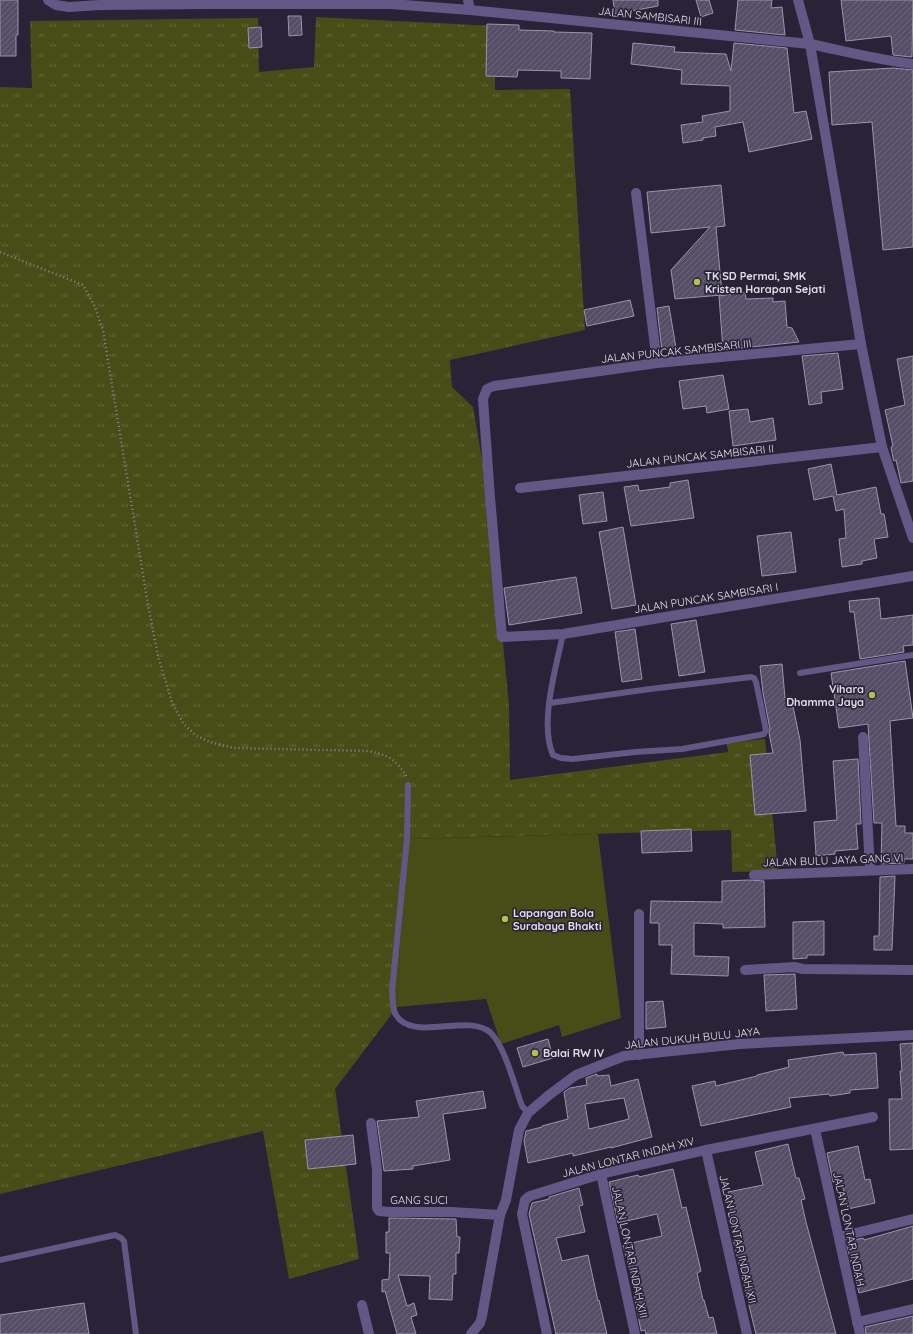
<svg xmlns="http://www.w3.org/2000/svg" width="913" height="1334" viewBox="0 0 913 1334" font-family="Quicksand,sans-serif">
<style>
.grass{fill:url(#grass-tufts)}
.pitch{fill:#484d17}
.building{fill:url(#building-hatch);stroke:#9a94ae;fill-rule:evenodd}
.lines{fill:none;stroke-linecap:round;stroke-linejoin:round}
.path{stroke:#888495;stroke-width:2.5;stroke-dasharray:1 3;stroke-linecap:butt}
.lane{stroke:#635785;stroke-width:6}
.street{stroke:#635785;stroke-width:10}
.poi-dot{fill:#b5c249;stroke:#282337;stroke-width:1.5}
.labels{text-anchor:middle;stroke-width:3.5;stroke-linejoin:round;paint-order:stroke}
.street-label{font-size:11px;fill:#e0ddeb;stroke:#282337}
.poi-label{font-size:11px;font-weight:bold;fill:#e0ddeb;stroke:#282337;text-anchor:start}
</style>
<defs>
<pattern id="grass-tufts" width="24" height="20" patternUnits="userSpaceOnUse"><rect width="24" height="20" fill="#484d17"/><path d="M3 7l-1-3M5 7V3M7 7l1-3M15 17l-1-3M17 17v-4M19 17l1-3" fill="none" stroke="#626639"/></pattern>
<pattern id="building-hatch" width="6" height="6" patternUnits="userSpaceOnUse"><rect width="6" height="6" fill="#544f66"/><path d="M-1 1l2-2M0 6l6-6M5 7l2-2" fill="none" stroke="#6c687c"/></pattern>
</defs>
<rect width="100%" height="100%" fill="#282337"/>
<!-- grass -->
<polygon class="grass" points="316,17 495,26 495,90 570,89 585,330 450,360 452,387 473,407 490,505 509,706 510,780 728,752 727,743 765,739 778,871 732,872 731,830 405,839 397,1007 335,1089 359,1259 289,1279 263,1131 0,1194 0,87 32,88 30,21 258,18 259,72 314,67"/>
<!-- pitch -->
<polygon class="pitch" points="598,834 621,1018 562,1037 559,1025 501,1044 486,999 397,1007 405,839"/>
<!-- building -->
<g class="building">
<polygon points="0,0 18,0 18,35 16,35 16,56 0,56"/>
<polygon points="613,0 658,0 658,6 615,14"/>
<polygon points="696,0 709,0 713,13 701,17"/>
<polygon points="738,0 772,0 771,8 782,7 785,35 735,30"/>
<polygon points="841,0 913,0 912,57 893,55 891,36 846,41"/>
<polygon points="288,16 301,16 302,35 289,36"/>
<polygon points="487,24 519,25 519,30 554,31 554,32 592,33 590,79 561,78 561,71 518,70 517,77 486,76"/>
<polygon points="261,27 262,47 249,48 248,28"/>
<polygon points="633,43 675,47 674,52 726,54 731,71 734,43 787,48 794,113 806,111 812,139 749,152 743,122 715,127 716,136 703,138 703,140 683,143 681,125 703,122 702,116 730,111 730,86 681,84 682,70 631,64"/>
<polygon points="893,68 913,70 913,247 883,250 872,122 832,125 829,72"/>
<polygon points="721,185 725,226 716,227 722,295 675,299 671,270 710,227 651,233 647,192"/>
<polygon points="745,292 746,299 773,298 773,302 785,301 787,327 792,328 799,342 723,350 719,296"/>
<polygon points="630,300 634,316 587,326 584,310"/>
<polygon points="669,306 676,348 662,351 657,308"/>
<polygon points="838,353 843,389 821,392 822,403 809,405 802,356"/>
<polygon points="913,356 913,481 901,483 896,460 894,461 893,458 891,447 893,446 885,410 905,405 897,359"/>
<polygon points="723,375 729,409 707,413 706,406 683,409 679,381"/>
<polygon points="748,409 750,422 773,418 776,440 733,446 729,411"/>
<polygon points="831,464 837,495 876,487 881,514 884,514 888,537 874,539 877,558 862,561 862,564 842,567 839,539 846,538 844,509 836,511 833,496 814,500 808,469"/>
<polygon points="688,480 694,518 631,526 624,487 638,485 639,491 670,487 670,483"/>
<polygon points="603,492 607,521 583,524 579,495"/>
<polygon points="623,527 636,605 612,609 599,532"/>
<polygon points="791,532 796,572 762,576 757,536"/>
<polygon points="576,577 582,613 509,625 504,588"/>
<polygon points="879,598 881,619 913,615 913,645 903,646 904,652 860,659 854,612 850,612 849,601"/>
<polygon points="696,620 705,672 679,676 671,624"/>
<polygon points="635,629 642,679 622,682 615,632"/>
<polygon points="905,661 913,718 890,721 896,826 905,826 905,833 913,833 913,859 904,859 904,863 881,864 882,823 874,823 868,724 839,728 831,673"/>
<polygon points="782,664 785,698 791,697 800,740 806,811 755,815 750,755 773,753 769,733 770,729 763,693 760,666"/>
<polygon points="858,759 861,824 856,824 858,849 835,851 835,854 816,856 814,822 837,820 833,761"/>
<polygon points="691,829 692,851 642,853 641,831"/>
<polygon points="895,876 892,950 874,950 874,936 879,936 880,877"/>
<polygon points="750,880 764,881 765,927 723,928 723,924 694,923 694,956 729,957 728,976 671,974 672,945 659,945 659,923 650,923 651,901 722,902 722,881"/>
<polygon points="824,921 824,955 807,955 807,958 793,959 793,922"/>
<polygon points="795,974 797,1009 766,1011 764,975"/>
<polygon points="663,1001 666,1027 646,1029 646,1002"/>
<polygon points="548,1039 553,1058 523,1067 517,1048"/>
<polygon points="913,1043 913,1149 890,1150 889,1099 902,1099 900,1071 902,1071 900,1044"/>
<polygon points="843,1052 844,1055 876,1053 878,1088 850,1090 850,1093 830,1096 829,1094 789,1098 791,1107 701,1126 692,1086 715,1081 716,1086 757,1076 757,1075 789,1067 788,1060"/>
<path d="M597,1074V1076L609,1075L611,1086L638,1079L652,1137L611,1148V1147L573,1156V1153L528,1163L524,1141L526,1131L542,1127V1126L568,1119L564,1092L570,1088L587,1085L586,1078ZM624,1098L629,1119L589,1129L585,1104Z"/>
<polygon points="483,1091 486,1108 443,1114 450,1160 413,1166 413,1169 384,1171 377,1121 419,1117 416,1101"/>
<polygon points="353,1135 356,1164 308,1169 305,1140"/>
<polygon points="788,1144 796,1178 799,1178 805,1199 801,1200 806,1222 836,1334 756,1334 753,1322 733,1239 735,1238 728,1192 763,1185 755,1152"/>
<polygon points="858,1146 865,1180 870,1179 875,1203 848,1209 841,1180 833,1182 827,1153"/>
<polygon points="673,1169 682,1208 686,1207 701,1271 697,1273 703,1300 704,1300 709,1318 713,1317 717,1334 646,1334 645,1330 641,1331 634,1293 636,1292 623,1245 662,1236 657,1214 618,1223 609,1182 638,1175 639,1177"/>
<polygon points="579,1188 583,1205 579,1206 585,1232 556,1238 562,1261 588,1255 598,1301 599,1300 607,1334 556,1334 529,1214 532,1203 549,1199 549,1197"/>
<polygon points="389,1218 456,1219 457,1237 460,1237 459,1253 456,1253 456,1274 453,1274 452,1300 429,1299 430,1276 398,1275 407,1306 414,1303 417,1315 411,1317 416,1334 397,1334 385,1291 382,1292 382,1280 389,1279 390,1253 386,1253 386,1232 389,1232"/>
<polygon points="913,1226 913,1279 859,1293 846,1242 863,1238 864,1240"/>
<polygon points="84,1303 89,1334 0,1334 0,1315"/>
<polygon points="913,1316 913,1334 866,1334 865,1327"/>
</g>
<g class="lines">
<!-- path -->
<path class="path" d="M0,252L83,285L95,307L103,330L148,605L158,656L172,702L183,723L195,735L210,742L234,748L368,751C382,754 389,755 399,766C402,770 405,772 406,777"/>
<!-- lane -->
<g class="lane">
<polyline points="800,673 913,655"/>
<path d="M550,703L650,689L751,677L754,678L756,682L766,730L764,734L760,735L682,749L635,752L573,759L561,758L553,755C539,723 556,668 563,634"/>
<path d="M408,785L407,839L392,991C393,998 392,1009 396,1015C413,1043 468,1012 491,1033C505,1047 515,1087 522,1106L528,1113"/>
<polyline points="0,1260 115,1235 121,1238 124,1241 136,1334"/>
</g>
<!-- street -->
<g class="street">
<path d="M48,0L56,5L69,7L100,5L212,4H391L470,10L810,44C844,51 878,60 913,64"/>
<polyline points="468,0 470,10"/>
<polyline points="798,0 810,44 861,344 882,447 913,538"/>
<polyline points="636,193 657,363"/>
<polyline points="861,344 657,363 494,386 487,389 483,399 490,497 502,637 563,634 913,576"/>
<polyline points="520,488 882,447"/>
<polyline points="863,737 870,870"/>
<polyline points="754,875 913,869"/>
<polyline points="639,914 639,1055"/>
<polyline points="745,970 794,967 803,969 913,970"/>
<polyline points="371,1123 377,1170 377,1208 379,1211 390,1212 452,1212 500,1215"/>
<polyline points="815,1129 860,1334"/>
<polyline points="706,1150 747,1334"/>
<polyline points="601,1174 635,1334"/>
<polyline points="839,1237 913,1219"/>
<polyline points="362,1305 369,1334"/>
<polyline points="857,1322 913,1309"/>
<polyline points="471,1334 480,1323 482,1316 500,1215 506,1200 519,1130 528,1113 549,1095 576,1075 624,1056 740,1044 913,1035"/>
<polyline points="547,1334 522,1214 525,1200 530,1196 601,1174 706,1150 873,1117"/>
</g>
</g>
<!-- markers -->
<g class="poi-dot">
<circle cx="697" cy="282" r="4"/>
<circle cx="872" cy="695" r="4"/>
<circle cx="505" cy="919" r="4"/>
<circle cx="535" cy="1053" r="4"/>
</g>
<g class="labels">
<!-- street labels -->
<g class="street-label">
<text transform="translate(650 16) rotate(6)" y="4">JALAN SAMBISARI III</text>
<text transform="translate(676 351) rotate(-6)" y="4">JALAN PUNCAK SAMBISARI III</text>
<text transform="translate(700 456) rotate(-6)" y="4">JALAN PUNCAK SAMBISARI II</text>
<text transform="translate(706 598) rotate(-9)" y="4">JALAN PUNCAK SAMBISARI I</text>
<text transform="translate(833 860) rotate(-2)" y="4">JALAN BULU JAYA GANG VI</text>
<text transform="translate(692 1038) rotate(-6)" y="4">JALAN DUKUH BULU JAYA</text>
<text transform="translate(628 1157) rotate(-14)" y="4">JALAN LONTAR INDAH XIV</text>
<text x="419" y="1204">GANG SUCI</text>
<text transform="translate(849 1229) rotate(78)" y="4">JALAN LONTAR INDAH</text>
<text transform="translate(738 1239) rotate(77)" y="4">JALAN LONTAR INDAH XII</text>
<text transform="translate(630 1252) rotate(78)" y="4">JALAN LONTAR INDAH XIII</text>
</g>
<!-- poi labels -->
<g class="poi-label">
<text x="705" y="280">TK SD Permai, SMK<tspan x="705" dy="13">Kristen Harapan Sejati</tspan></text>
<text x="864" y="693" text-anchor="end">Vihara<tspan x="864" dy="13">Dhamma Jaya</tspan></text>
<text x="513" y="917">Lapangan Bola<tspan x="513" dy="13">Surabaya Bhakti</tspan></text>
<text x="543" y="1057">Balai RW IV</text>
</g>
</g>
</svg>
